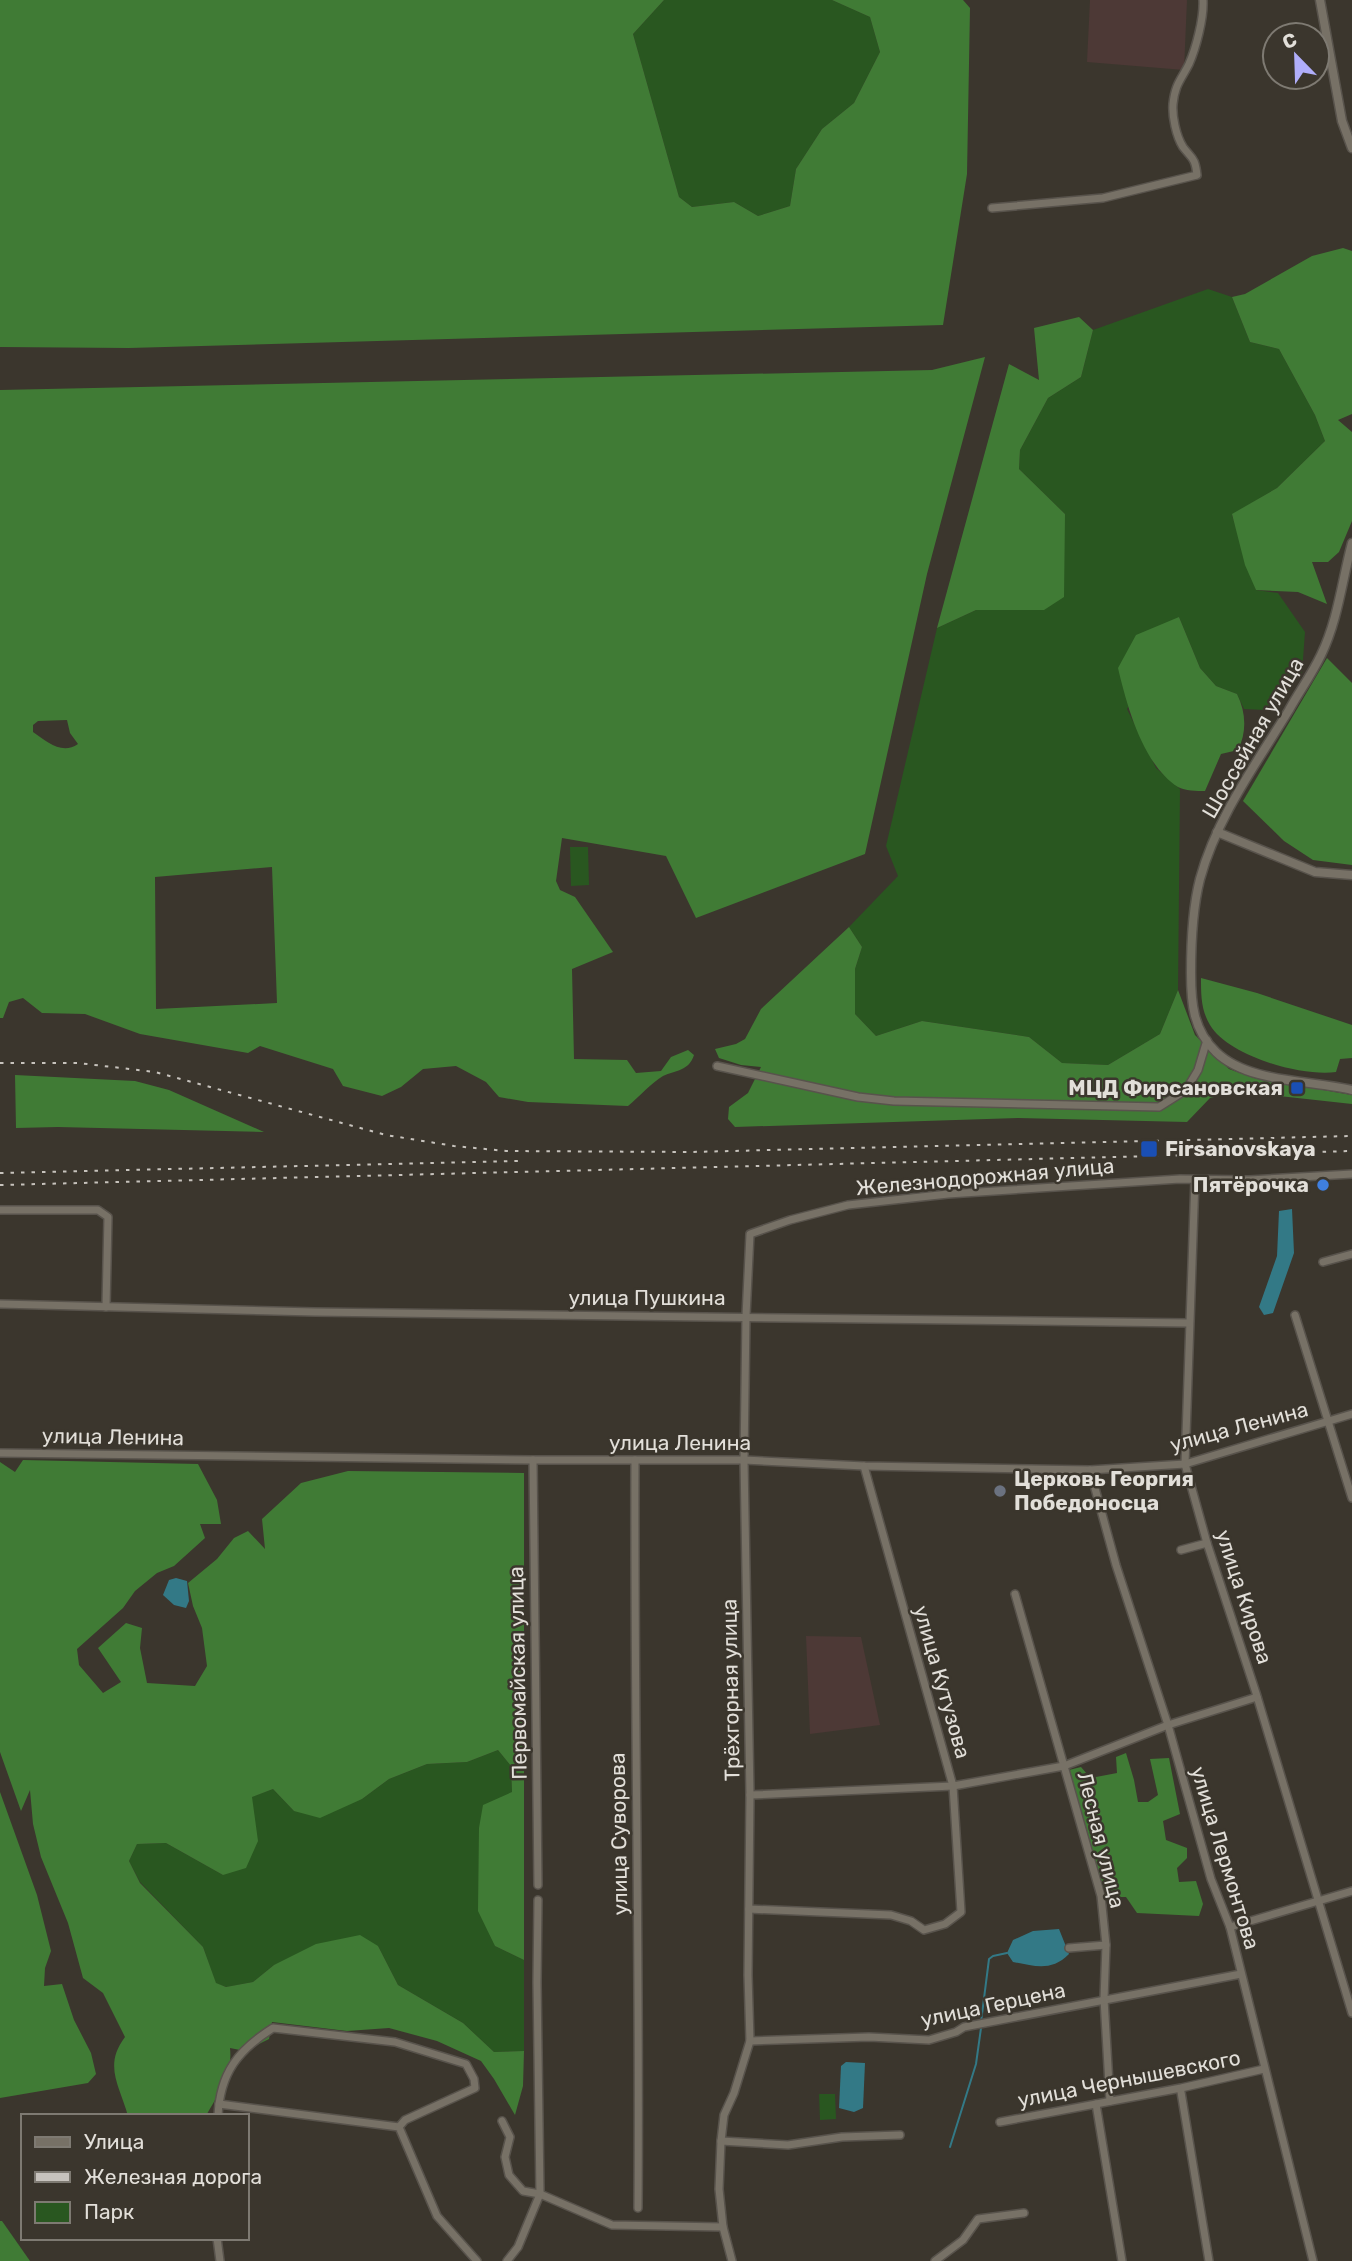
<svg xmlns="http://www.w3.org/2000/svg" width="1352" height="2261" viewBox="0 0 1352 2261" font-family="Rubik,sans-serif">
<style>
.industrial{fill:#4d3936}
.green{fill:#295720}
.forest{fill:#407b35;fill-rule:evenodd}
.water{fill:#337986}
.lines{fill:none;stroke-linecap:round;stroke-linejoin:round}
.stream{stroke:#337986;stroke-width:2}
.minor-casing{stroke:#58534c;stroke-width:10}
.tertiary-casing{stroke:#58534c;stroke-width:11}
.minor{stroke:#777166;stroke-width:7}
.tertiary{stroke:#777166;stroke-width:8}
.rail{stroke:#c7c3bd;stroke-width:2;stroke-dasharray:3.5 7;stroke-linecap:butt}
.transit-dot{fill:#1a4fb4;stroke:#3b362d;stroke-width:2.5}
.shop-dot{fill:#3f7fe0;stroke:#3b362d;stroke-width:2.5}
.worship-dot{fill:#6b7280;stroke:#3b362d;stroke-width:2.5}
.labels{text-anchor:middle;stroke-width:5;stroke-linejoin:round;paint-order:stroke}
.street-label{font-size:21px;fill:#e2dfd9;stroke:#3b362d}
.poi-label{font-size:21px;font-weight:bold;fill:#e2dfd9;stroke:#3b362d;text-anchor:end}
</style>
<rect width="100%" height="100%" fill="#3b362d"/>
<!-- industrial -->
<g class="industrial">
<polygon points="1090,0 1187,0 1184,70 1087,62"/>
<polygon points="806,1636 861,1637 880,1725 810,1734"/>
</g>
<!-- green -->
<g class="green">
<polygon points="664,0 832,0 870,17 880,52 854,103 822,129 796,169 790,206 758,216 734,202 692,207 679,197 633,34"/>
<polygon points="1208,289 1232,297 1250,342 1279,349 1315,415 1325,441 1277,488 1232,515 1256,590 1278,593 1305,632 1302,673 1287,693 1265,710 1244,709 1237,694 1216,686 1200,668 1179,617 1127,709 1156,768 1180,789 1178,990 1160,1034 1108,1065 1062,1063 1029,1037 922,1021 876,1036 855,1014 855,969 862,947 849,927 898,876 886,846 937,628 976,610 1044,610 1065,514 1019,469 1020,450 1048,398 1081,377 1093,330"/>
<polygon points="570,847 588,847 589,885 571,886"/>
<polygon points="498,1750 511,1766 512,1792 479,1828 480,1867 495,1946 524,1960 524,2051 494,2052 463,2023 398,1985 378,1946 274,1965 253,1982 227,1987 216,1984 203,1947 140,1882 129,1861 137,1844 166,1843 223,1875 253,1815 251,1797 273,1789 294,1811 362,1799 389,1779 427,1764 467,1762"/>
<polygon points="819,2094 835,2094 836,2119 820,2120"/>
</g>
<!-- forest -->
<g class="forest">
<polygon points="0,0 664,0 633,34 679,197 692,207 734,202 758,216 790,206 796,169 822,129 854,103 880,52 870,17 832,0 963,0 970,8 967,174 943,325 129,348 0,347"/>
<polygon points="1343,248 1352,251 1352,414 1338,420 1352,432 1352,521 1339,552 1328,562 1312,562 1327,604 1298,592 1256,590 1245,565 1232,514 1277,488 1325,441 1315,415 1279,349 1250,342 1232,297 1245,294 1312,256"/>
<polygon points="1079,317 1093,330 1081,377 1048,398 1020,450 1019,469 1065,514 1064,597 1044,610 976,610 937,628 1009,364 1039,380 1034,328"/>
<path d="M985,357L927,574L865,854L696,918L666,856L562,838L556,881L560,890L575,897L613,952L572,969L574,1059L627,1060L636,1073L661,1071L671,1057L688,1050L694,1055C689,1071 676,1070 663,1076C651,1083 639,1097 628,1106L528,1102L499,1097L486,1082L456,1066L423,1069L401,1087L382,1096L343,1086L333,1069L260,1046L248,1053L140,1034L85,1014L42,1013L23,998L9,1002L3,1018H0V390L932,370ZM67,720L70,733L78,744C62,755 47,742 33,732V725L38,721ZM272,867L277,1003L156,1009L155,877Z"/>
<path d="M1179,617L1200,668L1216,686L1237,694C1246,712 1247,732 1238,750L1221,754L1205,791C1197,791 1185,791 1178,787C1143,765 1127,706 1118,668L1136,635Z"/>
<polygon points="1327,658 1352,683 1352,865 1313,860 1284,841 1243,801"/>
<polygon points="849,927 862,947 855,969 855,1014 876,1036 922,1021 1029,1037 1062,1063 1108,1065 1160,1034 1178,990 1195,1035 1229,1069 1254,1078 1352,1095 1352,1104 1251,1093 1223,1095 1210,1098 1187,1122 1018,1118 735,1127 728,1119 729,1107 748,1093 761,1067 741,1065 719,1058 715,1049 736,1044 745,1039 761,1009"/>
<path d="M1201,978L1257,993L1352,1025V1058L1340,1059L1336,1072C1302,1077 1228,1056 1210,1025C1201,1010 1201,995 1201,978Z"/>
<polygon points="15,1075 135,1081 169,1090 264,1132 58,1127 16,1128"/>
<path d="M23,1460L198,1464L217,1500L221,1524H200L205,1538L174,1566L157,1573L135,1591L123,1608L77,1649L79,1665L103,1693L121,1682L98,1648L126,1623L142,1628L140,1648L147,1683L195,1686L207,1666L202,1628L193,1606L188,1583L217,1559L234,1538L248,1531L265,1549L262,1519L301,1483L348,1471L524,1473V1960L495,1946L478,1911L479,1828L483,1805L512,1792L511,1766L498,1750L467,1762L427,1764L389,1779L362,1799L320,1818L294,1811L273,1789L252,1797L258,1841L246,1868L223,1875L166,1843L137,1844L129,1861L140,1883L203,1947L216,1983L226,1987L253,1982L274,1965L316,1944L360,1935L378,1946L398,1985L463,2023L494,2052L524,2051L523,2086L515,2115L494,2079L481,2061L437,2041L389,2028L347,2031L272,2022L269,2039L245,2051L230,2048C233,2074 218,2094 206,2116H128C120,2086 103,2066 125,2037L103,1993L83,1978L68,1923L41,1857L33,1824L30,1790L21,1811L0,1752V1462L15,1472Z"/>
<polygon points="1126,1753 1134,1780 1138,1802 1148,1802 1158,1795 1150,1759 1169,1758 1180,1814 1163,1821 1166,1840 1187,1848 1187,1858 1177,1868 1179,1882 1196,1881 1203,1904 1199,1916 1137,1913 1126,1897 1106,1897 1069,1770 1081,1767 1087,1774 1096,1777 1117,1773 1116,1757"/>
<polygon points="0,1792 37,1895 51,1951 45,1968 44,1986 62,1984 74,2020 91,2053 96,2074 88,2083 0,2098"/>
<polygon points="0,2221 2,2221 30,2261 0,2261"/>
</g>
<!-- water -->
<g class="water">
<polygon points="1292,1209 1294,1253 1273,1313 1264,1315 1259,1307 1277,1256 1279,1211"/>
<polygon points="176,1578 187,1581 189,1601 186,1608 174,1605 163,1595 169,1580"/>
<path d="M1059,1929L1069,1954C1051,1972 1035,1966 1013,1962L1007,1953L1013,1940L1033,1931Z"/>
<polygon points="846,2062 865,2063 863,2108 854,2112 839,2108 841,2066"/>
</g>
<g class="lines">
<!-- stream -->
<g class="stream">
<polyline points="981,2022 989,1959 993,1956 1007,1953"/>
<polyline points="950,2147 976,2064 981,2028"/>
</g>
<defs>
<g id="minor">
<path d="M992,208L1103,198L1197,175C1195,157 1192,159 1183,147C1176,136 1172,116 1173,104C1175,84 1181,80 1189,64C1196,48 1204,18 1203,0"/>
<polyline points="717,1066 858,1097 894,1101 1159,1107 1186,1090 1198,1070 1207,1040"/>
<polyline points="1195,1179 1185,1464 1207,1543 1256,1693 1352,2013"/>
<polyline points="0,1210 98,1210 108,1217 106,1307"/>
<polyline points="1323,1262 1352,1254"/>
<polyline points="0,1304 315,1312 1189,1323"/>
<polyline points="1295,1315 1352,1498"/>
<polyline points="0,1453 533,1460 744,1460 864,1466 1090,1470 1185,1464 1352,1414"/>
<polyline points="533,1460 538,1885"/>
<path d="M635,1460C634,1709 640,1958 638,2208"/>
<polyline points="1090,1470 1116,1565 1168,1725 1211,1879 1230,1927 1313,2261"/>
<polyline points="1181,1550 1207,1543"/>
<polyline points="1015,1594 1101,1896 1106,1945 1104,1999 1110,2101"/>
<polyline points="750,1795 953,1786 1064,1766 1168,1725 1257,1697"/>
<polyline points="749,1909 891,1915 911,1921 924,1930 945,1924 961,1912 953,1786 864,1466"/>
<polyline points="1230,1927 1352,1891"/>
<polyline points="1069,1948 1106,1945"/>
<polyline points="750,2041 869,2037 929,2040 956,2032 964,2027 1241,1974"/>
<polyline points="1181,2092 1209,2261"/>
<polyline points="219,2104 399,2127 437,2216 477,2261"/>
<polyline points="1096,2104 1122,2261"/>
<path d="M218,2116C220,2073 238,2050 273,2028L395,2042L466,2064L474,2079L475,2088L405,2120L399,2127"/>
<polyline points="502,2121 510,2137 505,2157 509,2175 523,2191 540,2194 612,2225 723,2227"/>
<polyline points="1000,2122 1181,2088 1264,2069"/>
<polyline points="721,2141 788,2145 842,2137 900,2135"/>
<polyline points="217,2238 220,2261"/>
<polyline points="507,2261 518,2247 540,2194 537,1982 538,1900"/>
<polyline points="732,2261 723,2227 719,2189 721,2141 724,2115 734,2093 750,2041 748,1975 750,1795 744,1460 746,1316 750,1234 790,1220 848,1205 948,1194 1180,1179 1249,1180 1352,1174"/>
<polyline points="935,2261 963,2240 978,2219 1024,2213"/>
</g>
<g id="tertiary">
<polyline points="1320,0 1342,121 1352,148"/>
<path d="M1352,543C1342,581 1338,620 1321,655C1312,674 1299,692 1289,710C1256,764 1217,817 1200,879C1192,910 1191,942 1191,973C1191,1003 1193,1030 1216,1052C1248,1083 1310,1080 1352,1090"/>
<polyline points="1217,832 1315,872 1352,875"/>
</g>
</defs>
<!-- minor casing -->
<use href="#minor" class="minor-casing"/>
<!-- tertiary casing -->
<use href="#tertiary" class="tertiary-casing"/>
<!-- minor -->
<use href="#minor" class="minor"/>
<!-- tertiary -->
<use href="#tertiary" class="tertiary"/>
<!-- rail -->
<g class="rail">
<polyline points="0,1063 78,1063 155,1072 386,1135 454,1146 506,1151 689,1152 1352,1136"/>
<polyline points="0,1173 519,1161"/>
<polyline points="0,1185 1352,1151"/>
</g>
</g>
<!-- markers -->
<g class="transit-dot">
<rect x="1290" y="1081" width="14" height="14" rx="3.5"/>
<rect x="1140" y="1140" width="18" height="18" rx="3.5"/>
</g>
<circle class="shop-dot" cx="1323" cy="1185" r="7"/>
<circle class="worship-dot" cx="1000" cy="1491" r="7"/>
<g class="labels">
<!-- street labels -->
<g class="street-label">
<text transform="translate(1253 738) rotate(-60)" y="7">Шоссейная улица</text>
<text transform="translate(985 1177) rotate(-5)" y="7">Железнодорожная улица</text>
<text x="647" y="1305">улица Пушкина</text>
<text transform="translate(1239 1427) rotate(-15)" y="7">улица Ленина</text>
<text transform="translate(113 1437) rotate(1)" y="7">улица Ленина</text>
<text x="680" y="1450">улица Ленина</text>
<text transform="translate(1244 1597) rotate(72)" y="7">улица Кирова</text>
<text transform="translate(518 1673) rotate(-91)" y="7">Первомайская улица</text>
<text transform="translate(942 1682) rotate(74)" y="7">улица Кутузова</text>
<text transform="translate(731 1690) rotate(-91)" y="7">Трёхгорная улица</text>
<text transform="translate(619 1834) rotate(-91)" y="7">улица Суворова</text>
<text transform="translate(1101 1840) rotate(76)" y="7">Лесная улица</text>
<text transform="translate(1225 1858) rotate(73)" y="7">улица Лермонтова</text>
<text transform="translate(993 2005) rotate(-12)" y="7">улица Герцена</text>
<text transform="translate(1129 2079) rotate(-11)" y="7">улица Чернышевского</text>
</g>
<!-- poi labels -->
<g class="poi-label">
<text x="1283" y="1095">МЦД Фирсановская</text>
<text x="1165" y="1156" text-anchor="start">Firsanovskaya</text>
<text x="1309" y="1192">Пятёрочка</text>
<text x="1014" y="1486" text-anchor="start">Церковь Георгия<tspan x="1014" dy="24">Победоносца</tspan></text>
</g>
</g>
<!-- legend -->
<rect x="21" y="2114" width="228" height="126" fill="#3b362d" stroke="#7e7a72" stroke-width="2"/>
<rect x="35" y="2137" width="35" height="10" fill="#777166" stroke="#7e7a72" stroke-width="2"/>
<text x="84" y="2149" font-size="21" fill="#e2dfd9">Улица</text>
<rect x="35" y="2172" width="35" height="10" fill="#c7c3bd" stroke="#7e7a72" stroke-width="2"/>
<text x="84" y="2184" font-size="21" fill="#e2dfd9">Железная дорога</text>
<rect x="35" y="2202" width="35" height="21" fill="#295720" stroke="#7e7a72" stroke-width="2"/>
<text x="84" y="2219" font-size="21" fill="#e2dfd9">Парк</text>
<!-- north arrow -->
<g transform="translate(1296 56) rotate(337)"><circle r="33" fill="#3b362d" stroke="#7e7a72" stroke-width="2"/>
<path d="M0-5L12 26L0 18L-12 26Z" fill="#b0aefa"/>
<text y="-10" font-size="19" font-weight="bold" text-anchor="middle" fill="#e2dfd9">С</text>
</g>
</svg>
